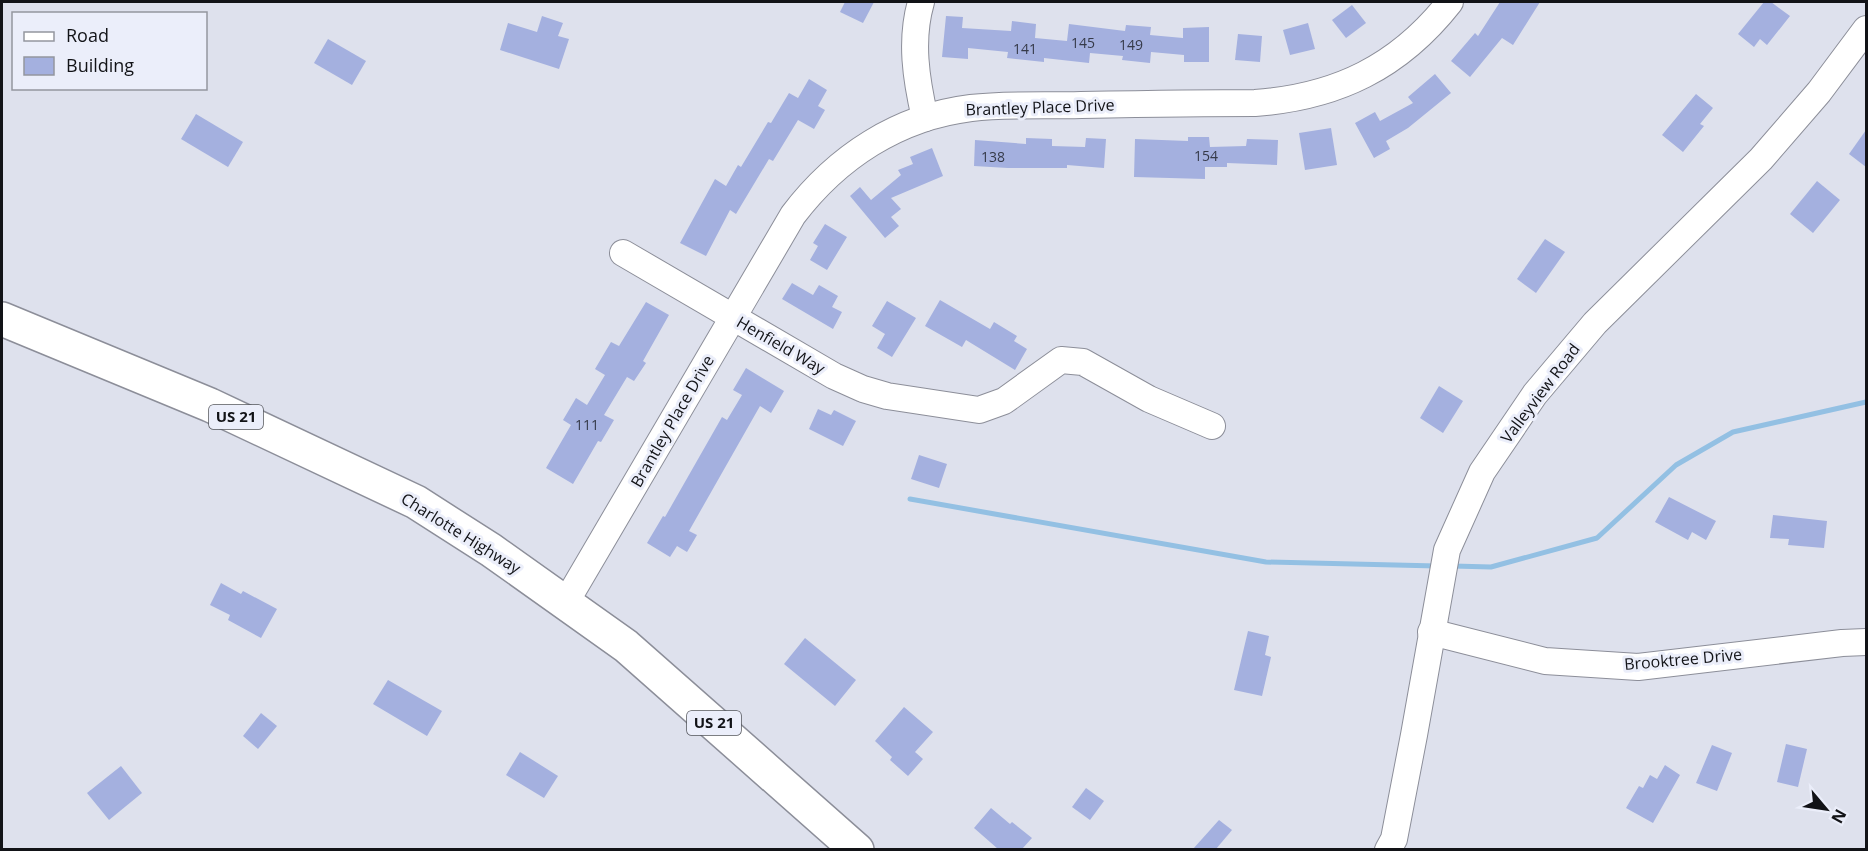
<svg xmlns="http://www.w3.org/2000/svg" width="1868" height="851" viewBox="0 0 1868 851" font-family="'Open Sans',sans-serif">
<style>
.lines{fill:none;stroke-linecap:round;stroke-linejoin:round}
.stream{stroke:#93c0e3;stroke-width:5}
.building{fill:#a4b0df}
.minor-casing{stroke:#8c8e99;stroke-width:28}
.major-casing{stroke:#8c8e99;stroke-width:36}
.minor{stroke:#fff;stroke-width:26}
.major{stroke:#fff;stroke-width:33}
.labels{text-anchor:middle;stroke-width:6;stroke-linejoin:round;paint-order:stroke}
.number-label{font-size:14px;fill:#363a49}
.shield{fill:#ebeefa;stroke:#53555b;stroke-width:1.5}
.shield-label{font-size:15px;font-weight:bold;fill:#121317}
.street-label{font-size:16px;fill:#121317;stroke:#ebeefa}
</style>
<rect width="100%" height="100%" fill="#dee1ed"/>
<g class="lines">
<!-- stream -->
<g class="stream">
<polyline points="910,499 1266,562 1437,566"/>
<polyline points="1453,566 1491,567 1597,538 1676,465 1733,432 1866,402"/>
</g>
</g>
<!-- building -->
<g class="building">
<polygon points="845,2 874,2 863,23 840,12"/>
<polygon points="1500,2 1540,2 1513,45 1502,38 1470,77 1451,61 1475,33 1478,36"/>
<polygon points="1764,2 1771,2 1790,16 1767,45 1760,39 1754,47 1738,34"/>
<polygon points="1352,5 1366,23 1346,38 1332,20"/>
<polygon points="542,16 563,23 558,36 569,39 559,69 500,50 508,23 537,32"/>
<polygon points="946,16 963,17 962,28 1011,31 1012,21 1036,24 1035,38 1067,41 1069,24 1125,31 1126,25 1151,27 1150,35 1183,38 1183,28 1209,27 1209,62 1184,62 1184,55 1151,52 1150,63 1122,60 1123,56 1090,53 1089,63 1044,58 1044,62 1007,58 1008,52 968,48 968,59 942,57"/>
<polygon points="1308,23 1315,49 1290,55 1283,30"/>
<polygon points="1238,34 1262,36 1260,62 1235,60"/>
<polygon points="328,39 366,61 352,85 314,63"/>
<polygon points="1435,74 1451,93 1408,128 1386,141 1390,149 1374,158 1355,123 1375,112 1380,121 1413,103 1408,97"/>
<polygon points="809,79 827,90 818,106 825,110 814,129 798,120 773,161 769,159 736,214 730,210 706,256 680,243 715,179 726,186 738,165 741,167 768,122 771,123 789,93 798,98"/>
<polygon points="1696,94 1713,108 1700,124 1704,126 1683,152 1662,135"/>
<polygon points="196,114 243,142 228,167 181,139"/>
<polygon points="1331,128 1337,165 1305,170 1299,133"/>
<polygon points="1866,130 1866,167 1849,154"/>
<polygon points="1188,137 1209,137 1210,147 1246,146 1247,139 1278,140 1277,165 1227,163 1227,167 1205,167 1205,179 1134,177 1135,139 1188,141"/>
<polygon points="1026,138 1052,139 1052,146 1085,147 1086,138 1106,139 1104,168 1067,165 1067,168 1008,168 974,166 975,140 1026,144"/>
<polygon points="932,148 943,176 891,198 901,209 891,217 899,226 885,238 850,196 860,187 871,200 901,175 898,170 913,164 910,157"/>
<polygon points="1817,181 1840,200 1813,233 1790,214"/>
<polygon points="825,224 847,237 827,270 810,260 818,246 813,243"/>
<polygon points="1545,239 1565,252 1536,293 1517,279"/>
<polygon points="792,283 813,295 819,285 838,296 832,307 842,312 833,329 782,299"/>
<polygon points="940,300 990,329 994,322 1017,336 1014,341 1027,349 1015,370 966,340 962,347 925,326"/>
<polygon points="887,301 916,318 892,357 877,348 885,334 872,326"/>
<polygon points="646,302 669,315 643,361 646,363 634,381 627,377 604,415 614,420 601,442 598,441 573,484 546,468 571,425 563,420 576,398 587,405 605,375 595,369 611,342 619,346"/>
<polygon points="746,368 784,391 771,413 760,406 689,531 697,535 687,552 677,546 670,557 647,543 663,516 665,517 722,417 727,420 742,395 733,390"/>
<polygon points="1439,386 1463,401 1443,433 1420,418"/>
<polygon points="818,409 831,415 834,410 856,421 843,446 809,429"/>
<polygon points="919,455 947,464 939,488 911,479"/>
<polygon points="1669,497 1716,521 1706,540 1692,532 1688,540 1655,522"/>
<polygon points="1773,515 1827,521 1824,548 1788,545 1789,539 1770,538"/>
<polygon points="221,583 241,594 243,591 277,609 261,638 228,620 230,615 210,605"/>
<polygon points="1248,631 1269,636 1265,655 1271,657 1262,696 1234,690"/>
<polygon points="805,638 856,680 835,706 784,664"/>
<polygon points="388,680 442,711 427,736 373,704"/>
<polygon points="904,707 933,732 915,752 923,759 908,776 890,760 892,757 875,741"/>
<polygon points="261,713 277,726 258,749 243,736"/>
<polygon points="1786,744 1807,749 1798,787 1777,782"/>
<polygon points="1712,745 1732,753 1717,791 1696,783"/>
<polygon points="520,752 558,776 544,798 506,775"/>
<polygon points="1665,765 1680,775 1653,823 1626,808 1639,786 1643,788 1650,775 1657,779"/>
<polygon points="121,766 142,793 109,820 87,793"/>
<polygon points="1086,788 1104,801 1090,820 1072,807"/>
<polygon points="991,808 1010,824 1012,822 1032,838 1022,849 998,849 974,828"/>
<polygon points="1219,820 1232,830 1216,849 1193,849"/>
</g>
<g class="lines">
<defs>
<g id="minor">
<path d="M921,2C910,40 916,79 925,118"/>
<polyline points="623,253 834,376 863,389 887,396 979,410 1004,401 1061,360 1083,362 1149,399 1212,426"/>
<path d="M566,602L793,215C837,157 898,117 971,108C1007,104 1045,106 1081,105C1139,104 1197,103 1255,103C1337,97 1399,67 1450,2"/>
<polyline points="1431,632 1545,661 1638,667 1842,643 1866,642"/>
<polyline points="1388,850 1394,839 1414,735 1447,550 1482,472 1535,394 1595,323 1761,159 1819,92 1866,29"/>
</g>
<polyline id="major" points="2,319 210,405 416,502 491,550 626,646 857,850"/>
</defs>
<!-- minor casing -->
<use href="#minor" class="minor-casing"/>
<!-- major casing -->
<use href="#major" class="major-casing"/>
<!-- minor -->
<use href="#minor" class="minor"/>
<!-- major -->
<use href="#major" class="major"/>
</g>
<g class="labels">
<!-- number labels -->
<g class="number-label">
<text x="1083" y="48">145</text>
<text x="1131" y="50">149</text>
<text x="1025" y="54">141</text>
<text x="1206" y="161">154</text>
<text x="993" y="162">138</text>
<text x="587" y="430">111</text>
</g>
<!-- shield labels -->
<g class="shield">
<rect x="209" y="405" width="54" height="24" rx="4.5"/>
<rect x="687" y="711" width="54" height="24" rx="4.5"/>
</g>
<g class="shield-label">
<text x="236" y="422">US 21</text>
<text x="714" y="728">US 21</text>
</g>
<!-- street labels -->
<g class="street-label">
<text transform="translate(1040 107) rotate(-2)" y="6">Brantley Place Drive</text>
<text transform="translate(781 345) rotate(30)" y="6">Henfield Way</text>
<text transform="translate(1540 393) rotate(-53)" y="6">Valleyview Road</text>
<text transform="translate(672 421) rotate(-60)" y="6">Brantley Place Drive</text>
<text transform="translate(461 533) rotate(32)" y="6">Charlotte Highway</text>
<text transform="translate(1683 659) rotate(-5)" y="6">Brooktree Drive</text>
</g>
</g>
<!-- border -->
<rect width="1868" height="851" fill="none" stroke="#121317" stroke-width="6"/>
<!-- legend -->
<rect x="12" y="12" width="195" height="78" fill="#ebeefa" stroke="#94969f" stroke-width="1.5"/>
<rect x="24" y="32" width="30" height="9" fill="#ffffff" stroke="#94969f" stroke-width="1.5"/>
<text x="66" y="42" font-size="18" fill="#121317">Road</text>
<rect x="24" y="57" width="30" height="18" fill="#a4b0df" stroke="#94969f" stroke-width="1.5"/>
<text x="66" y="72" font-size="18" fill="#121317">Building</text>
<!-- north arrow -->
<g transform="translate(1826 809) rotate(119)" stroke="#ebeefa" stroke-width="4.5" paint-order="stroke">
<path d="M0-4.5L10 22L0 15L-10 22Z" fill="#121317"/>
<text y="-9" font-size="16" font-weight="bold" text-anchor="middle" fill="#121317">N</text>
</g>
</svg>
